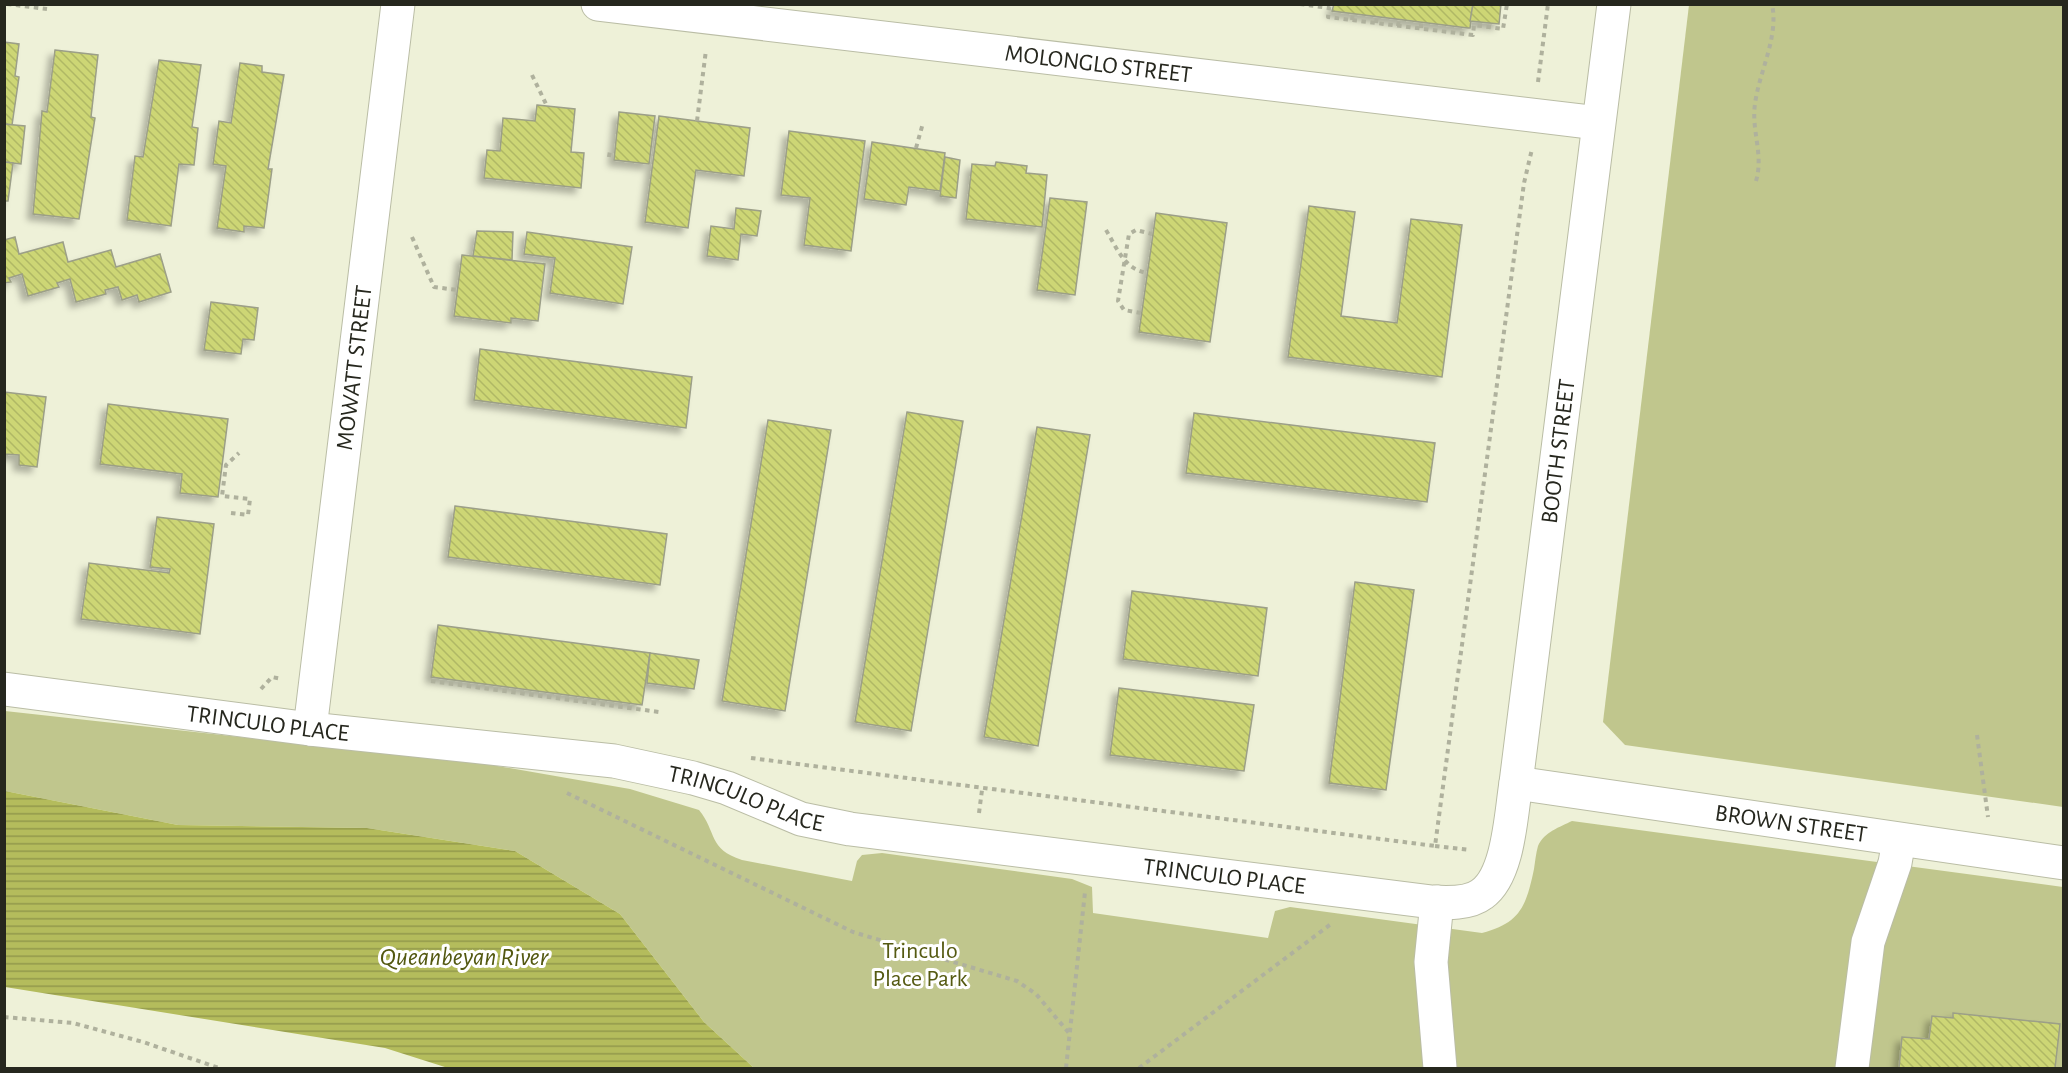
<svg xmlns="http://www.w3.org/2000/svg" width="2068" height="1073" viewBox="0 0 2068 1073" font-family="'Alegreya Sans',sans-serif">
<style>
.green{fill:#c0c68d}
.water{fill:url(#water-rules)}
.building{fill:url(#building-back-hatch);stroke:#9c9f88;stroke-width:1.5;filter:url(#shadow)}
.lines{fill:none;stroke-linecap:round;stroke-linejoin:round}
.minor-casing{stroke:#babda5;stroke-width:35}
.path{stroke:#afb19d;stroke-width:4;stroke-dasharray:4.5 4.5;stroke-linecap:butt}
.minor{stroke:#fff;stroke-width:33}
.labels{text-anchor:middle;stroke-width:6;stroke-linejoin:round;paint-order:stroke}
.street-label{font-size:24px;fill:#26271e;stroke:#fff}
.park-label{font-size:24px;fill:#555a12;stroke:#fff}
.water-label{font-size:26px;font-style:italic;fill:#535810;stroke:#fff}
</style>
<defs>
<pattern id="water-rules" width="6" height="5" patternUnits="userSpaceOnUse" patternTransform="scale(1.5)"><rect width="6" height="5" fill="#b4bc5c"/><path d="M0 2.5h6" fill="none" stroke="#92994b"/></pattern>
<pattern id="building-back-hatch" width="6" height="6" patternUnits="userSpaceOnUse" patternTransform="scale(1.5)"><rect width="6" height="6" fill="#cdd675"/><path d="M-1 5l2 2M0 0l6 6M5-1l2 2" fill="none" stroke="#b0b865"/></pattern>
<filter id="shadow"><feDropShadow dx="-5.5" dy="5.5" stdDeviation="3" flood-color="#0004"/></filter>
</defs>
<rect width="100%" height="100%" fill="#eef1d8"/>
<!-- green -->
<g class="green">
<polygon points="1689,5 2063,5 2063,807 1625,745 1603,722"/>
<path d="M5,711L486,764L630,789L699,810C717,832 708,849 742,860L852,881L857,861L862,855L882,853L1072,879L1092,887L1093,913L1268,938L1275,911L1290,907L1482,933C1520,923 1526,907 1534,869C1535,862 1536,853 1538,846C1544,832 1560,827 1572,821L2063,887V1068H754L704,1022L620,914L515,851L367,828L178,825L5,791Z"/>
</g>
<!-- water -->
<polygon class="water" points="5,791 178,825 367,828 515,851 620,914 704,1022 754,1068 448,1068 385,1048 5,987"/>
<!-- building -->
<g class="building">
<polygon points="1334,4 1473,4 1470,28 1468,28 1332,11"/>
<polygon points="1473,4 1501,4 1499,24 1470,21"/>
<polygon points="4,42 19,44 15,76 19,77 12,125 4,124"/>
<polygon points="55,50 98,55 91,117 95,118 79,219 33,214 42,111 47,112"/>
<polygon points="159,60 201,65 192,127 198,128 194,165 179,164 171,226 127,220 135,156 143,157"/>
<polygon points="240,63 262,66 262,72 284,75 268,169 272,169 264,228 244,226 244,232 217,228 226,166 213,164 219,121 231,123"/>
<polygon points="537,105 575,109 571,152 584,153 581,188 484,178 487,150 500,151 503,118 535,121"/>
<polygon points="619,112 655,116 649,164 614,160"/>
<polygon points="659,116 750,128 744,176 696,170 688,228 645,222"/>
<polygon points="4,124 25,126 21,164 4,162"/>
<polygon points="789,131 865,141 851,251 804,245 810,198 781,195"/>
<polygon points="872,142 945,153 940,191 909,187 906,205 864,199"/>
<polygon points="945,157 960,160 956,198 940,196"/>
<polygon points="4,162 13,163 8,201 4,201"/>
<polygon points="996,162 1027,166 1026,173 1047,175 1042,227 966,219 972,164 995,166"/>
<polygon points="1050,198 1087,202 1075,295 1037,290"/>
<polygon points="1309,206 1355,212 1341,316 1397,323 1411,219 1462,225 1442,377 1288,357"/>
<polygon points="736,208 761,211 757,236 741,234 738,260 707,256 711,226 734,229"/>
<polygon points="1156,213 1227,223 1210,342 1139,332"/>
<polygon points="477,231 513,232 512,260 473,256"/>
<polygon points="527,232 632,247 623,304 550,293 555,258 524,254"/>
<polygon points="15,237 19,254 63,242 68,262 111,250 116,267 160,254 171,292 139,302 137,295 122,300 118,287 105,290 106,294 76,302 70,279 57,283 59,287 28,296 22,274 9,278 11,282 4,283 4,240"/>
<polygon points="462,255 545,264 538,321 511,318 511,323 454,316"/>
<polygon points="211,302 258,308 254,340 243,339 241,354 204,350"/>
<polygon points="480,349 692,377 686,428 474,400"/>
<polygon points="4,392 46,397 37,467 19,465 19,455 4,454"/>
<polygon points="108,404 228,419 218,497 180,493 182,474 100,464"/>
<polygon points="907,412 963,421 911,731 855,722"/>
<polygon points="1194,413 1435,443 1427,502 1186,473"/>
<polygon points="768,420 831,430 785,711 722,701"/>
<polygon points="1037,427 1090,435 1038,746 984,737"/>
<polygon points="455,506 667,534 660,585 448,557"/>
<polygon points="157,517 214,524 200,634 81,619 89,563 169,573 170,569 150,567"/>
<polygon points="1355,582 1414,590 1386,790 1329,783"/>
<polygon points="1132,591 1267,608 1258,676 1123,659"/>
<polygon points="438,625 650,653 642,705 431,677"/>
<polygon points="650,653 699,660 694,689 647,683"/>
<polygon points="1119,688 1254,705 1244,771 1110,755"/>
<polygon points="1953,1013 2060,1024 2055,1068 1899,1068 1902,1037 1929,1039 1932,1016 1953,1018"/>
</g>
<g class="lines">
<defs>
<g id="minor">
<path id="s1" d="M598,4L1598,123"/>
<path id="s2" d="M4,689L310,729L614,761L693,778L727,788L801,819L850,829L1432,902C1447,903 1469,904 1482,894C1509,875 1511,813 1516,783L1614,4"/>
<path id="s3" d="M310,729L398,4"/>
<path id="s4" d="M1516,783L2064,863"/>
<polyline points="1437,902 1431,962 1440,1068"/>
<polyline points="1852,1068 1868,942 1895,863 1899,840"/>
</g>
</defs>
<!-- minor casing -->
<use href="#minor" class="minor-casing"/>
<!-- path -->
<g class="path">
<polyline points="7,4 47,9"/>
<polyline points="1300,4 1329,8 1328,17 1473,35 1474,25 1503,29 1507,4"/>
<polyline points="1352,20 1353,13"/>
<polyline points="1376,23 1377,16"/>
<polyline points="1398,26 1399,19"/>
<polyline points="1421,28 1421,22"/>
<polyline points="532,75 547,106"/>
<polyline points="1538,82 1548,4"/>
<polyline points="697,121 706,50"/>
<polyline points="916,148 923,123"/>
<polyline points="609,157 610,151"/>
<path d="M1756,181C1764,155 1751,130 1755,104C1759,72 1779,37 1772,4"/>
<path d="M1106,230C1117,248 1124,269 1147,273"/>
<polyline points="412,237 434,287 457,290"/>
<polyline points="1141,313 1124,310 1118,301 1129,234 1136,230 1152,234"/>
<polyline points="231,513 248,515 250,499 222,496 226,465 239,453"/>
<polyline points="431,681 659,712"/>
<polyline points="261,689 272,677 282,679"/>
<polyline points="1977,735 1988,817"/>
<polyline points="751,758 1435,846 1524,183 1532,149"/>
<polyline points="567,793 853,932 1017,981 1036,994 1069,1033"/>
<polyline points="979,813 982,790"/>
<polyline points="1435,846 1470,850"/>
<polyline points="4,1017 73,1023 143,1042 219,1068"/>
<polyline points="1066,1068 1085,892"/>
<polyline points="1139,1068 1331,924"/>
</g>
<!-- minor -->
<use href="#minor" class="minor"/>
</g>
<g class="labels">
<!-- street labels -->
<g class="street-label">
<text dy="8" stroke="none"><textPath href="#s1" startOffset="504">MOLONGLO STREET</textPath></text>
<text dy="8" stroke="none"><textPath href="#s3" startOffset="364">MOWATT STREET</textPath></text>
<text dy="8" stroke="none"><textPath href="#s2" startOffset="1952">BOOTH STREET</textPath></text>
<text dy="8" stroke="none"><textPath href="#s2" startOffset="266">TRINCULO PLACE</textPath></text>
<text dy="8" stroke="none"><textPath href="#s2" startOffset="752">TRINCULO PLACE</textPath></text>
<text dy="8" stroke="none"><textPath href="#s4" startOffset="278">BROWN STREET</textPath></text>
<text dy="8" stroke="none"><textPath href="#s2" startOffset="1238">TRINCULO PLACE</textPath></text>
</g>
<!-- park labels -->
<g class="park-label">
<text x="920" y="958">Trinculo<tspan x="920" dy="28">Place Park</tspan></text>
</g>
<!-- water labels -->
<g class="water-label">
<text x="464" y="965">Queanbeyan River</text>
</g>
</g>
<!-- border -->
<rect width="2068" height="1073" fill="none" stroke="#26271e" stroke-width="12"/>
</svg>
